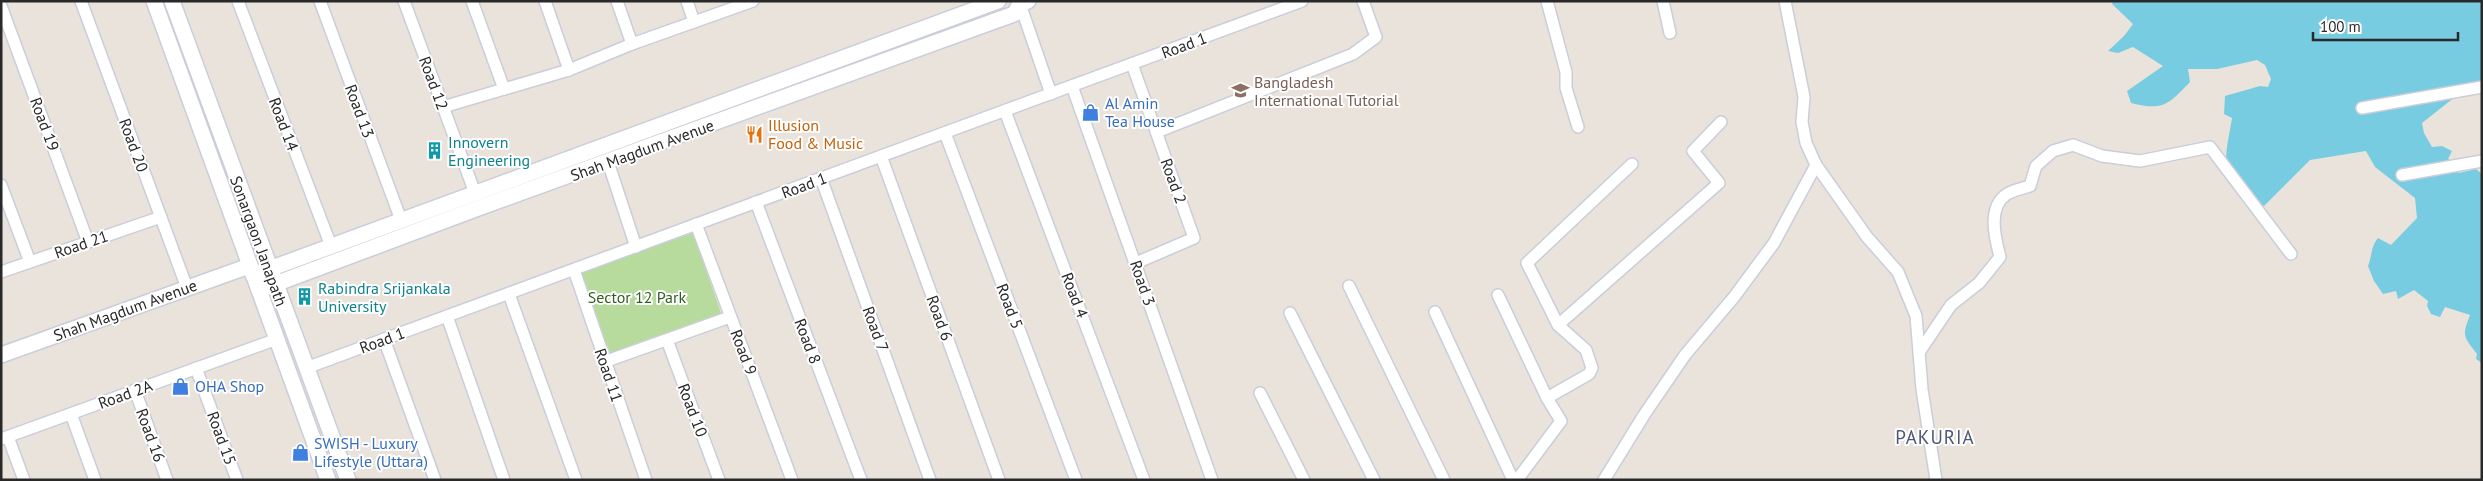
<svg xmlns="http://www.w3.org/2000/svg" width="2483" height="481" viewBox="0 0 2483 481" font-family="'PT Sans',sans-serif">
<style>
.green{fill:#b6db9d}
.water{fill:#78cce2}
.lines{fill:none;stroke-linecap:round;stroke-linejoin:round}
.street-casing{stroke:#caced9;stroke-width:14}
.secondary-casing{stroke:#caced9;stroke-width:18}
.street{stroke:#fff;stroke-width:11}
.secondary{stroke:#fff;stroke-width:15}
.labels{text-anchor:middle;stroke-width:4;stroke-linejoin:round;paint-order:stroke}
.street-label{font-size:16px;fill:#292929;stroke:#fff}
.education-label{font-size:16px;fill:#785e54;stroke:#fff;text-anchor:start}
.shop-label{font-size:16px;fill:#366cbe;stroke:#fff;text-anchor:start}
.food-label{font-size:16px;fill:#c56008;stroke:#fff;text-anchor:start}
.culture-label{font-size:16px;fill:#0d838f;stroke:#fff;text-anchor:start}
.park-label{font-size:16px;fill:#315e20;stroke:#fff}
.quarter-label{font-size:19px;letter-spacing:1px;fill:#4e5774;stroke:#fff}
</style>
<rect width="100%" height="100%" fill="#eae3dc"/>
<!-- green -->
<polygon class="green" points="693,233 721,313 610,353 580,272"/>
<!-- water -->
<path class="water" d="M2113,1H2482V84L2460,93L2422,123L2424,133L2432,147L2442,146L2452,151L2448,159L2456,163L2459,173L2476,169L2482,174V363L2476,359L2477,354C2463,336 2462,336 2470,315L2445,307L2440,317L2431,314L2427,306L2428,301L2414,290L2398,299L2396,291L2383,294L2374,281L2368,266C2372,256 2371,246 2378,238L2391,245L2417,218L2415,198L2375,167L2366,151L2310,160L2264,206C2257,203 2245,200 2239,195C2218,172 2228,145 2232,118L2224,114L2225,96L2260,86L2268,87L2271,79L2265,65L2257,60L2217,69H2188L2190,82C2168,105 2163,111 2131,103L2127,91L2163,66L2133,47L2118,53L2108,51L2124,36L2133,24L2112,4Z"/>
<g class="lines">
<defs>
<g id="street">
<polyline points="81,1 187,288"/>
<polyline points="238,1 331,246"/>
<polyline points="320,1 401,220"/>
<polyline points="404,1 475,193"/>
<polyline points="472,1 504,89"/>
<polyline points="545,1 569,70"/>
<polyline points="617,1 632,44"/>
<polyline points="687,1 694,22"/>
<polyline points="1547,1 1566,72 1566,88 1578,127"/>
<polyline points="1663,1 1670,33"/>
<polyline points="1785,1 1804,97 1802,122 1806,143 1816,165 1867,237 1898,272 1916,316 1922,389 1936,480"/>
<polyline points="1020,4 1051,94"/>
<polyline points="1,6 88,242"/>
<polyline points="1132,64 1194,238 1136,263"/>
<polyline points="1072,86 1212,480"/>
<polyline points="443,107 569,70 632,44 753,1"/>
<polyline points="2362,108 2482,87"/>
<polyline points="1005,111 1144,480"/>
<polyline points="1157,132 1353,54 1376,37 1363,1"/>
<polyline points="945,133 1076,480"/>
<polyline points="881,156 999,480"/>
<polyline points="608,162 636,247"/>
<polyline points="2402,175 2482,161"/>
<polyline points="821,178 930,480"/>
<polyline points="1,185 30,262"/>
<polyline points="756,202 861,480"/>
<polyline points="696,224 792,480"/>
<polyline points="574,270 646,480"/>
<polyline points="1,272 161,217"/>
<polyline points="1349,286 1444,480"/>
<polyline points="509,294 576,480"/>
<polyline points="1498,295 1547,398 1561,421 1517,480"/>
<polyline points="1435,312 1513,480"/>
<polyline points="1290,313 1374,480"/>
<polyline points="447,316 504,480"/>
<polyline points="1558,325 1719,183 1693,151 1721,122"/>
<polyline points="384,339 435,480"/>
<polyline points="667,340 719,480"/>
<path d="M1920,351L1951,305L1979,283L2000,257C1995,238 1987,207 2007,194C2014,190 2023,188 2030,186L2036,166L2053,151L2073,145L2102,156L2140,161L2210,147L2291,254"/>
<polyline points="604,362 730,317"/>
<polyline points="196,368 237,480"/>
<polyline points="306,368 1302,1"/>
<polyline points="135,390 167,480"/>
<polyline points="1260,393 1304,480"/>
<polyline points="1547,398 1589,374 1592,368 1586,350 1558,325 1527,263 1632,164"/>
<polyline points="71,414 95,480"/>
<polyline points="8,437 24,480"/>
<polyline points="1,439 277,339"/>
<polyline points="1604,480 1644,415 1685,355 1734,297 1774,243 1816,165"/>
</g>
<g id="secondary">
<polyline points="154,1 328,480"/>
<polyline points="172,1 348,480"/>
<polyline points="253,275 998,1"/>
<polyline points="259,290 481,207 1014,14 1020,4 1028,1"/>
<polyline points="1,355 249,266"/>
</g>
</defs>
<!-- street casing -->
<use href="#street" class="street-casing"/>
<!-- secondary casing -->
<use href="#secondary" class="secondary-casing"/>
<!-- street -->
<use href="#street" class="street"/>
<!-- secondary -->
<use href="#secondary" class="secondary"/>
</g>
<!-- icons -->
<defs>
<symbol id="school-bare" viewBox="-9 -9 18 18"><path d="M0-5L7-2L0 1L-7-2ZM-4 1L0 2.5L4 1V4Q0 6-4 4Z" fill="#8d6e63" stroke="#fff" stroke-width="2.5" paint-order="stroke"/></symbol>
<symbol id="shop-bare" viewBox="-9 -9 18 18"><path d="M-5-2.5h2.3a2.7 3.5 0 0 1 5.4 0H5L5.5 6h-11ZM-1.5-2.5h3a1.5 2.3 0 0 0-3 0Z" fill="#3f7fe0" stroke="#fff" stroke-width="2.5" paint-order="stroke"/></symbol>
<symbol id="restaurant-bare" viewBox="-9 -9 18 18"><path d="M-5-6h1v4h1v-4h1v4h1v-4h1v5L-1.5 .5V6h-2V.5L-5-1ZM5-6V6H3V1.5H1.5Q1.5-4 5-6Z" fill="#e8710a" stroke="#fff" stroke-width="2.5" paint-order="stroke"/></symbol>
<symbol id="building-bare" viewBox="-9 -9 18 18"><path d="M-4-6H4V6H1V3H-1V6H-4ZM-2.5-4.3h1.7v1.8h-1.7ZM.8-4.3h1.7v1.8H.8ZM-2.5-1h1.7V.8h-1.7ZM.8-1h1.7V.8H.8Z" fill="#0f9aa8" stroke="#fff" stroke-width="2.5" paint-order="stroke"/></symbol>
</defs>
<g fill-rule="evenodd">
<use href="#school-bare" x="1228" y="78" width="25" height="25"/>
<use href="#shop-bare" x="1078" y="100" width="25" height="25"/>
<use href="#restaurant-bare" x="742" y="122" width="25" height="25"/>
<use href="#building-bare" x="422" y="138" width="25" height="25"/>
<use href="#building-bare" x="292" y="284" width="25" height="25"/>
<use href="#shop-bare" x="168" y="374" width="25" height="25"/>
<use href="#shop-bare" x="288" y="440" width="25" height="25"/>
</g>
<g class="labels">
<!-- street labels -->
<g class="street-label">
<text transform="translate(1184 45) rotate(-20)" y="6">Road 1</text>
<text transform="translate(434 83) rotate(70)" y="6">Road 12</text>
<text transform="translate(360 111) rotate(70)" y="6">Road 13</text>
<text transform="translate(45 124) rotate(70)" y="6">Road 19</text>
<text transform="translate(284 124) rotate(69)" y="6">Road 14</text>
<text transform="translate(134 145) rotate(70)" y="6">Road 20</text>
<text transform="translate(642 150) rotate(-20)" y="6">Shah Magdum Avenue</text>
<text transform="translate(1174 181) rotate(70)" y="6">Road 2</text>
<text transform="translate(804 185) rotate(-20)" y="6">Road 1</text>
<text transform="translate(259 241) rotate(70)" y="6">Sonargaon Janapath</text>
<text transform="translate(81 244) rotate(-19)" y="6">Road 21</text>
<text transform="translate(1143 283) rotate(71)" y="6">Road 3</text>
<text transform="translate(1075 295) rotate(69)" y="6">Road 4</text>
<text transform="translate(1010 306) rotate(69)" y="6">Road 5</text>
<text transform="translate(125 310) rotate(-20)" y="6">Shah Magdum Avenue</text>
<text transform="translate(940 318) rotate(70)" y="6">Road 6</text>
<text transform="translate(876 329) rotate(70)" y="6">Road 7</text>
<text transform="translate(382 340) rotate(-20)" y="6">Road 1</text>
<text transform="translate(808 341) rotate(69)" y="6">Road 8</text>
<text transform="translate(744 352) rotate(69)" y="6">Road 9</text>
<text transform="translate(609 375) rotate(71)" y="6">Road 11</text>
<text transform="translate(125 394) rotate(-20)" y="6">Road 2A</text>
<text transform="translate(693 410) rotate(69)" y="6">Road 10</text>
<text transform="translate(151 435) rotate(70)" y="6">Road 16</text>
<text transform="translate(222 438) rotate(70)" y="6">Road 15</text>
</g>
<!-- education labels -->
<g class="education-label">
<text x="1254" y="88">Bangladesh<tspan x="1254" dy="18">International Tutorial</tspan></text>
</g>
<!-- shop labels -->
<g class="shop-label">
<text x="1105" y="109">Al Amin<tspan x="1105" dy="18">Tea House</tspan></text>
<text x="195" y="392">OHA Shop</text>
<text x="314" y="449">SWISH - Luxury<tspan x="314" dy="18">Lifestyle (Uttara)</tspan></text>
</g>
<!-- food labels -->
<g class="food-label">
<text x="768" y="131">Illusion<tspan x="768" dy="18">Food &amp; Music</tspan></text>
</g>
<!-- culture labels -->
<g class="culture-label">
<text x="448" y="148">Innovern<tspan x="448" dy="18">Engineering</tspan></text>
<text x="318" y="294">Rabindra Srijankala<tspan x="318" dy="18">University</tspan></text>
</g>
<!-- park labels -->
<g class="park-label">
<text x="637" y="303">Sector 12 Park</text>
</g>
<!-- quarter labels -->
<g class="quarter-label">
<text x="1935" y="444">PAKURIA</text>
</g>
</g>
<!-- border -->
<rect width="2483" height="481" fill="none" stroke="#292929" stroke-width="5"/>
<!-- scale -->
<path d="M2313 32v8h145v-8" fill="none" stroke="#292929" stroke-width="2.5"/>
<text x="2320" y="32" font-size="15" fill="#292929" stroke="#ffffff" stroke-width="4" paint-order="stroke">100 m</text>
</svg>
